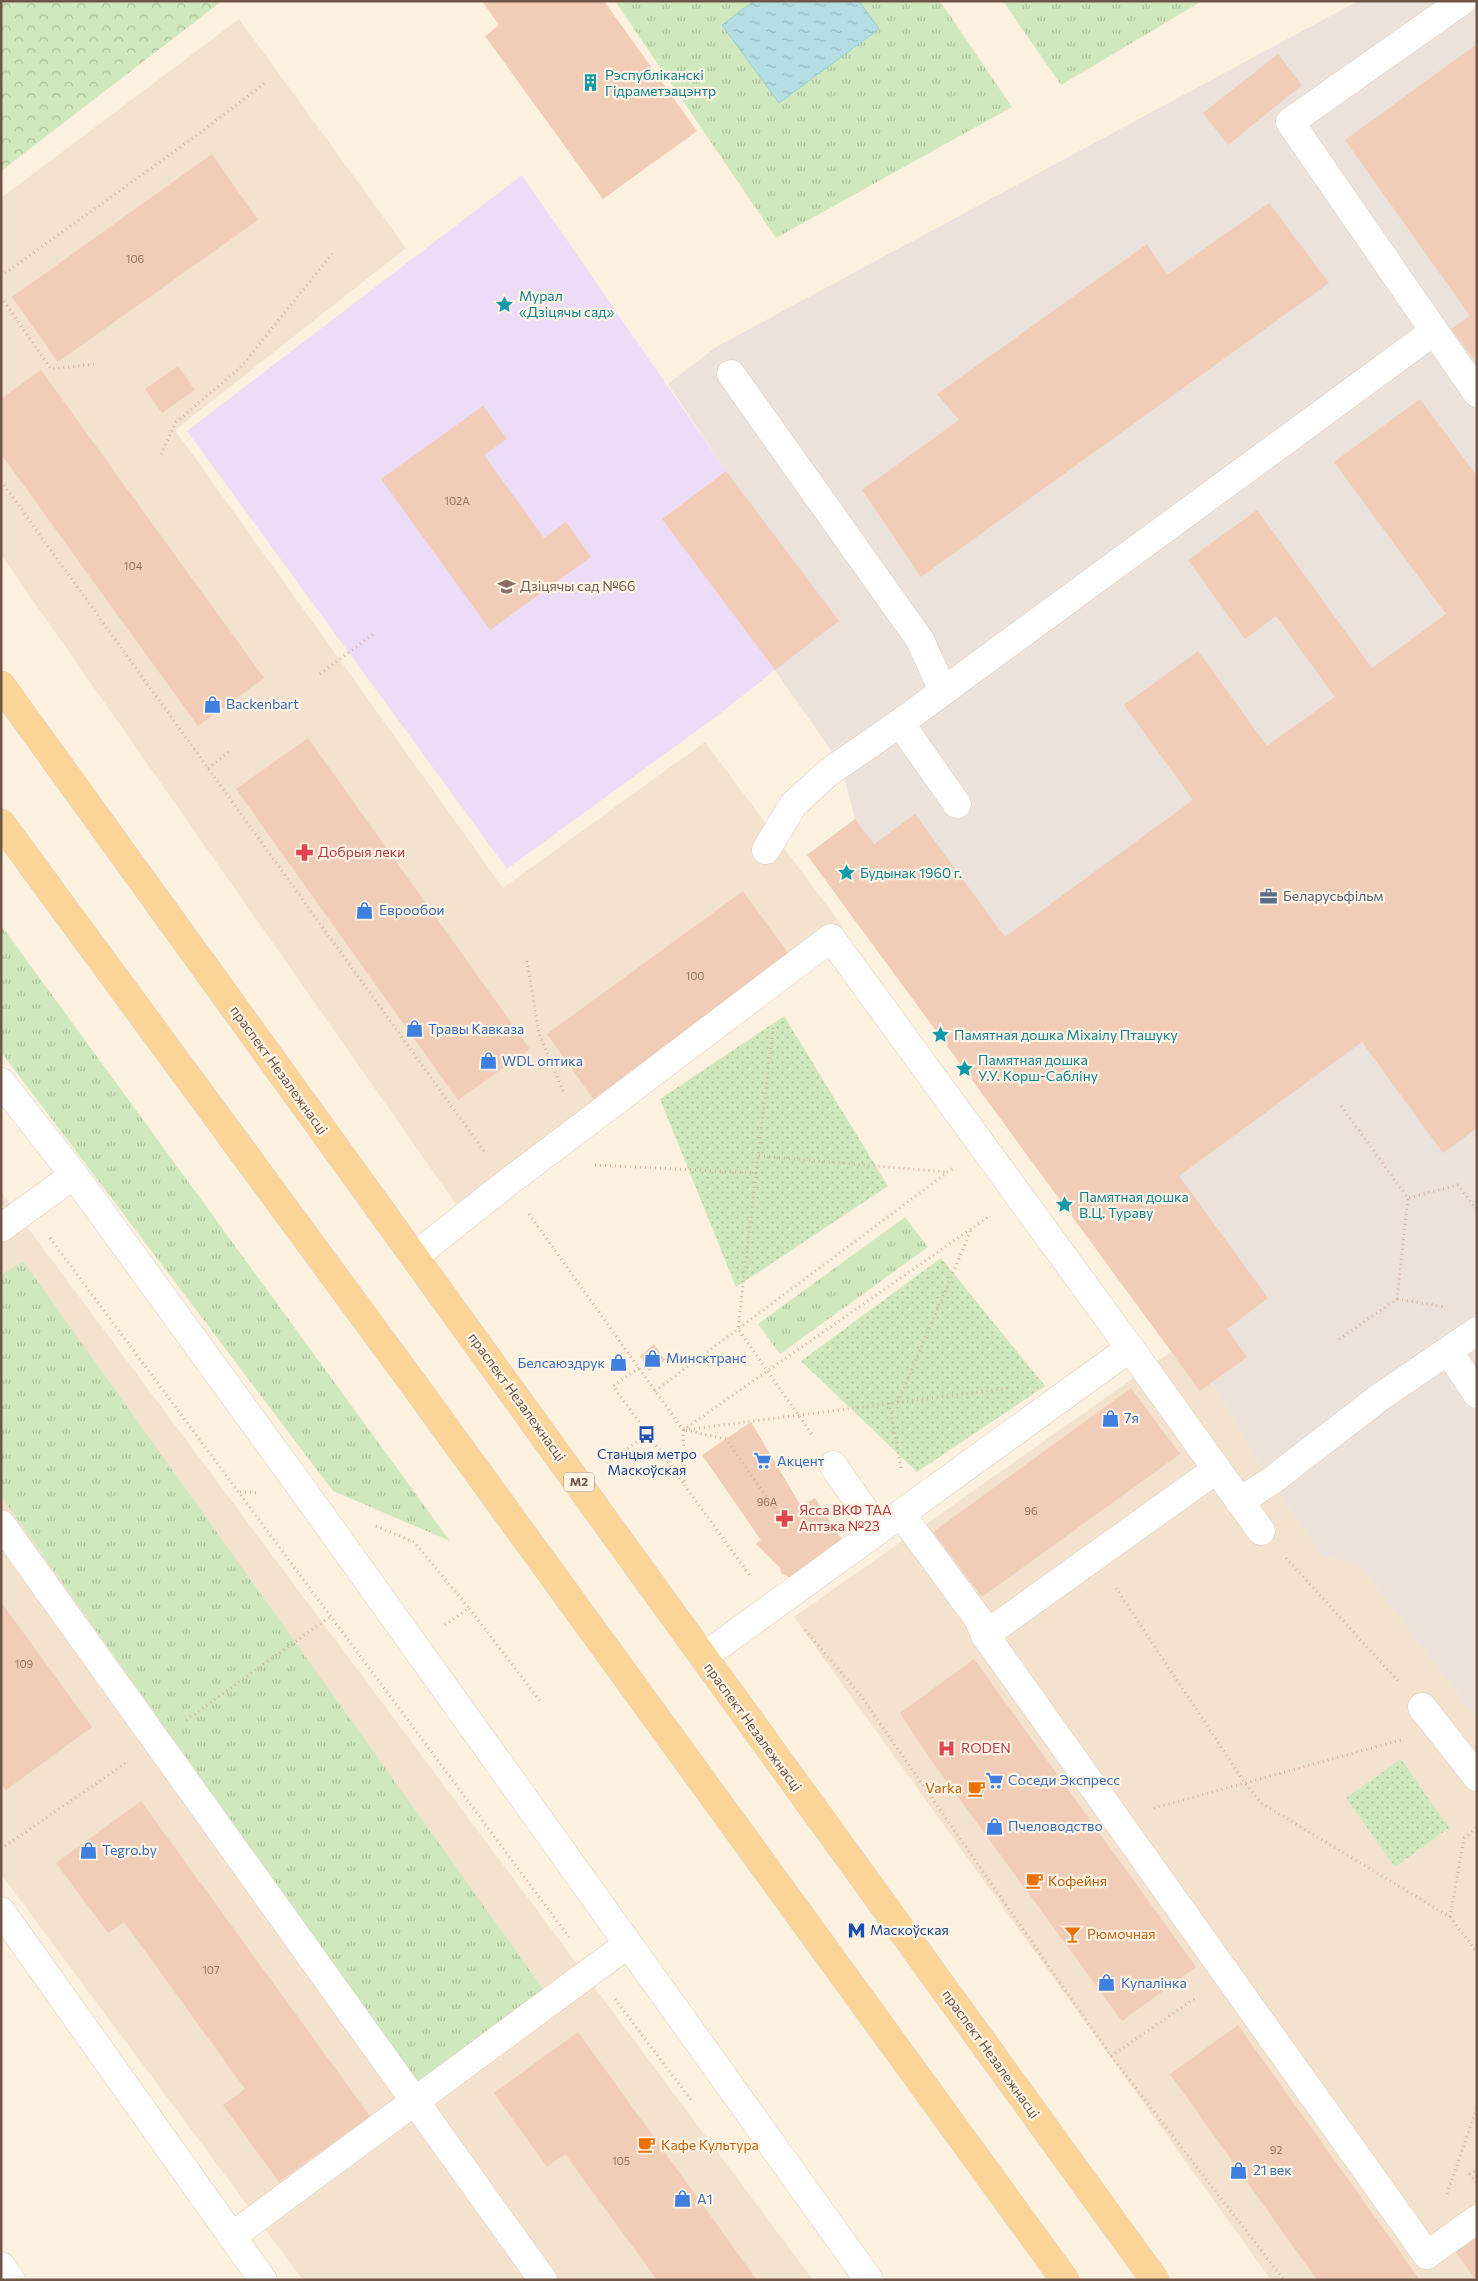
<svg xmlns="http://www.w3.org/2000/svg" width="1478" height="2281" viewBox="0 0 1478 2281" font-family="Commissioner,sans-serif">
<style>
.residential{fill:#f3e2ce}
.industrial{fill:#eae2db}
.education{fill:#eddcf8}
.grass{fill:url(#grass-tufts)}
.forest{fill:url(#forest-crowns)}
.park{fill:url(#park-dots)}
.water{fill:url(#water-ripples);stroke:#9bcdd6}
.building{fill:#f1cdb7}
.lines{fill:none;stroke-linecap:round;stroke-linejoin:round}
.minor-casing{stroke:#dfccbb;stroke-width:29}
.major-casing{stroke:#dad3cf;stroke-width:29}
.path{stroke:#d5b19b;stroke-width:3;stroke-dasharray:1 4;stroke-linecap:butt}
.minor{stroke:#fff;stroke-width:28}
.major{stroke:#fbd597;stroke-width:28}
.labels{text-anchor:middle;stroke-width:4.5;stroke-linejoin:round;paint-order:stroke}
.number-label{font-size:11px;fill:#917463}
.shield{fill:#fff4e5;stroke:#9c8576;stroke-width:1}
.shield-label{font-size:12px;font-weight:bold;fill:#715647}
.culture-label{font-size:14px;fill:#0d838f;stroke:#fff4e5;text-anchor:start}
.education-label{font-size:14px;fill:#785e54;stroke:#fff4e5;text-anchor:start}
.shop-label{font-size:14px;fill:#366cbe;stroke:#fff4e5;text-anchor:start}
.health-label{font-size:14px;fill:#be3a42;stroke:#fff4e5;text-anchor:start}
.service-label{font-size:14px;fill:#4e5e75;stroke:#fff4e5;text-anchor:start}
.street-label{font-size:14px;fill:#715647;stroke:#fff4e5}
.transit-label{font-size:14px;fill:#164399;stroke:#fff4e5}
.food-label{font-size:14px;fill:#c56008;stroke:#fff4e5;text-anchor:start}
</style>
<defs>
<pattern id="grass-tufts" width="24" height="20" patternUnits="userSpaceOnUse" patternTransform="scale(1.25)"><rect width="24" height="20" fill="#d0e8be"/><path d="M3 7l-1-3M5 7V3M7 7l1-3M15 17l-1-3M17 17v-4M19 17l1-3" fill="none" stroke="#adbf9c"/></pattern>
<pattern id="forest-crowns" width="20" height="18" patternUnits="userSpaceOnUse" patternTransform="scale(1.25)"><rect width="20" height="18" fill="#d0e8be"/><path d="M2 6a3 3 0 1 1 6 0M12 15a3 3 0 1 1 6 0" fill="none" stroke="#adbf9c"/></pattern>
<pattern id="park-dots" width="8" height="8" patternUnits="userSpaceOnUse" patternTransform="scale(1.25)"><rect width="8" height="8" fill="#d0e8be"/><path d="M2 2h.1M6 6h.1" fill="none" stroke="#adbf9c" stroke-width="1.8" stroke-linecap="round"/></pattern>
<pattern id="water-ripples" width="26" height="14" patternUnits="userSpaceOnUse" patternTransform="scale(1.25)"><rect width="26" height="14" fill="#b4dee4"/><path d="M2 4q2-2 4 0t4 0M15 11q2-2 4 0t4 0" fill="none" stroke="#97b7bb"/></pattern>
</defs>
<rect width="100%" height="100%" fill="#fcf0df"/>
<!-- residential -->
<g class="residential">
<polygon points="239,19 406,248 175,430 503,888 705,742 843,927 460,1210 1,555 1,198"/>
<polygon points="1,1192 813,2280 303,2280 1,1874"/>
<polygon points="1172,1351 1212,1382 1270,1482 1324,1557 1359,1564 1477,1719 1477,2280 1271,2280 794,1617"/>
</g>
<!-- industrial -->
<polygon class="industrial" points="1358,1 1477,1 1477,1719 1359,1564 1324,1557 1270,1482 1212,1382 940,1035 807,855 855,819 841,765 775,670 662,519 726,471 668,384 716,347"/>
<!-- education -->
<polygon class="education" points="522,175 726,471 662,519 775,670 717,716 507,869 187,431"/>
<!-- grass -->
<g class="grass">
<polygon points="615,1 940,1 1012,107 776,238"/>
<polygon points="1003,1 1202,1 1061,85"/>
<polygon points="1,925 450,1541 333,1491 1,1052"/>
<polygon points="905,1217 928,1247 780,1354 758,1324"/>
<polygon points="23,1261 543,1989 417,2083 1,1496 1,1275"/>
</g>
<!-- forest -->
<polygon class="forest" points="1,1 222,1 1,171"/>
<!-- park -->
<g class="park">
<polygon points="784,1016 888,1186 736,1287 660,1099"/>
<polygon points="941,1258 1045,1386 917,1472 801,1361"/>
<polygon points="1401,1759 1449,1828 1395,1867 1346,1798"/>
</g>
<!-- water -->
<polygon class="water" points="754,1 859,1 879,29 779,103 722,25"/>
<!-- building -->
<g class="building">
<polygon points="482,1 604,1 697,131 603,199 485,36 499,25"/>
<polygon points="1477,44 1477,363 1451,329 1470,316 1345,140"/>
<polygon points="1278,54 1302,85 1228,145 1203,113"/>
<polygon points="212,154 258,220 58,362 12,297"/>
<polygon points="1269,203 1329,283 921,577 862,490 959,420 937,394 1147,244 1167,275"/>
<polygon points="178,366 195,390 162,413 145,389"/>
<polygon points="41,370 264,678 198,726 1,454 1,399"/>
<polygon points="1420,399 1477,476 1477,1128 1443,1153 1362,1042 1179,1176 1268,1298 1227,1329 1247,1357 1200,1391 807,855 855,819 874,844 915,814 1005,937 1193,800 1124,705 1198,651 1267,746 1335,697 1276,616 1245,639 1188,560 1257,510 1372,668 1446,614 1334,462"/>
<polygon points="483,406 507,439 484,455 544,538 566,522 591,557 490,630 381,479"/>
<polygon points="726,471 839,621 775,670 662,519"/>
<polygon points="308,738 530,1049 458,1100 236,789"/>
<polygon points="743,891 791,957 594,1100 547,1034"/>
<polygon points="654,1344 665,1360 649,1371 640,1356"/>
<polygon points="1131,1388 1180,1454 982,1597 933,1532"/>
<polygon points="751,1422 801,1506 815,1498 847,1548 794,1580 781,1573 780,1568 756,1544 761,1540 702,1455"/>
<polygon points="1,1602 92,1727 6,1790 1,1784"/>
<polygon points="974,1659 1196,1967 1122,2021 931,1760 900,1713"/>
<polygon points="141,1801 370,2116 279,2182 223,2105 245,2089 124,1922 108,1933 56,1863"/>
<polygon points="1238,2025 1270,2070 1420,2280 1317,2280 1170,2074"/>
<polygon points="578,2032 757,2280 657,2280 565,2154 547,2167 494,2093"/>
<polygon points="1477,2237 1477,2280 1476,2280 1456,2252"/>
</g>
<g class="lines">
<defs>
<g id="minor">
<polyline points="1462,1 1290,122 1477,393"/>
<polyline points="731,374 920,640 943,691"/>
<polyline points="900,723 957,804"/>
<polyline points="766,850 793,805 829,772 900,723 1433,332"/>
<polyline points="1,1082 74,1175 308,1497 869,2280"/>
<polyline points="1,1228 74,1175"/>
<polyline points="415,1256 507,1183 831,938 1130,1348"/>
<polyline points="1449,1352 1477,1394"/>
<polyline points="833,1465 878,1530"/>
<polyline points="1217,1469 985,1635 1427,2255 1477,2219"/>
<polyline points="1240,1501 1270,1482 1380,1397 1477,1331"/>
<polyline points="901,1514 979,1620 985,1635"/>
<polyline points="1,1524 543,2280"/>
<polyline points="703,1657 1130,1348 1261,1531"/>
<polyline points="1422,1707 1477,1777"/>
<polyline points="1,1911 263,2280"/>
<polyline points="232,2236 628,1944"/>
<polyline points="1,2266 11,2280"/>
</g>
<g id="major">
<path d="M1,685C386,1217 769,1749 1155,2280"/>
<polyline points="1,823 415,1386 1065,2280"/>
</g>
</defs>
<!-- minor casing -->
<use href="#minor" class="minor-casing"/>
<!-- major casing -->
<use href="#major" class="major-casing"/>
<!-- path -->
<g class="path">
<polyline points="1,276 200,133 266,82"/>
<polyline points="1,297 51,369 95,364"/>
<polyline points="161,454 176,422 240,368 332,254"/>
<polyline points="1,481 486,1154"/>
<polyline points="320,674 375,633"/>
<polyline points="208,768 229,752"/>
<polyline points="527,961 539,1034 564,1093"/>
<polyline points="773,1028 738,1329 813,1436"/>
<polyline points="1341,1106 1408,1198 1458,1185 1477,1210"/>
<polyline points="759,1156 947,1172"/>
<polyline points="595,1165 757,1173"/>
<polyline points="529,1214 683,1430 685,1486 751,1577"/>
<polyline points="50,1238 571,1940"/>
<polyline points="1397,1299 1446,1307"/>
<polyline points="1339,1339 1397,1299 1408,1198"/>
<polyline points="639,1368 613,1386 685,1485"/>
<polyline points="655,1391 953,1168"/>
<polyline points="898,1402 972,1228"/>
<polyline points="889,1403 901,1469"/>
<polyline points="683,1430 988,1217"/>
<polyline points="684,1430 1010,1388"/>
<polyline points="686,1430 726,1439 781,1518"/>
<polyline points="608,1464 647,1434"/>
<polyline points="240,1492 258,1493"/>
<polyline points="376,1526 414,1542 469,1608"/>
<polyline points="1286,1558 1398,1681"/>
<polyline points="1116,1588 1245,1783 1261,1803 1450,1917 1477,1952"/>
<polyline points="445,1625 469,1608 540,1701"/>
<polyline points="805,1630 861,1696 1111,2056 1284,2280"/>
<polyline points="186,1720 331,1616"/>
<polyline points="1154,1808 1401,1740"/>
<polyline points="1,1849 127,1762"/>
<polyline points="1450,1917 1464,1838 1477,1827"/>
<polyline points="615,1999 691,2100"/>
<polyline points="1111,2056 1197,1997"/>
<polyline points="1476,2183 1470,2174 1477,2170"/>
<polyline points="1447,2194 1477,2107"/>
</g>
<!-- minor -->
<use href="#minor" class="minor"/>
<!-- major -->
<use href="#major" class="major"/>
</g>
<!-- icons -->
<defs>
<symbol id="building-bare" viewBox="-9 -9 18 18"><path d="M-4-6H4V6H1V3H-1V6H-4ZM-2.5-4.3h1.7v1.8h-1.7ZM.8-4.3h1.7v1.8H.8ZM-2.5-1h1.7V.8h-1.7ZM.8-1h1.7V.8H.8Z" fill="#0f9aa8" stroke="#fff4e5" stroke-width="2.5" paint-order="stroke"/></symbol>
<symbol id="sight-bare" viewBox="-9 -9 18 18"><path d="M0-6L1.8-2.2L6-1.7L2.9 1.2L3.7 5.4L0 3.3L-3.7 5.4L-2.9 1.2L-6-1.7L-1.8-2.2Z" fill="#0f9aa8" stroke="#fff4e5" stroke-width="2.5" paint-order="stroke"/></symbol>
<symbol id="school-bare" viewBox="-9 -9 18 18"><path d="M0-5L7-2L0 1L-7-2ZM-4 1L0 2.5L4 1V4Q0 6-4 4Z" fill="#8d6e63" stroke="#fff4e5" stroke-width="2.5" paint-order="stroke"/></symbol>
<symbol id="shop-bare" viewBox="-9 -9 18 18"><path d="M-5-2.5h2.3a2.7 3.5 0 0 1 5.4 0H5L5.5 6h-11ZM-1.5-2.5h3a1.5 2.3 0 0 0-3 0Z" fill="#3f7fe0" stroke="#fff4e5" stroke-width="2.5" paint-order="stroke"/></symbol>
<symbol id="pharmacy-bare" viewBox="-9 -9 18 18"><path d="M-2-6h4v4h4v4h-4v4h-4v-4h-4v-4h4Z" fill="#e0444e" stroke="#fff4e5" stroke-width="2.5" paint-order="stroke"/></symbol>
<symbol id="office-bare" viewBox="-9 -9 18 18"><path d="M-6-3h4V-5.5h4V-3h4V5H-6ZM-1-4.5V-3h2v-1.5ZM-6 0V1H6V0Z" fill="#5c6f8a" stroke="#fff4e5" stroke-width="2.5" paint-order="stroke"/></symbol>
<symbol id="bus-bare" viewBox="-9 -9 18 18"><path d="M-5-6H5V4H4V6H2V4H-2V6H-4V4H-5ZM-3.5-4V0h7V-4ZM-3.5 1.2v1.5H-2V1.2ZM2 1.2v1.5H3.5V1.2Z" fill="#1a4fb4" stroke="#fff4e5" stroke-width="2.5" paint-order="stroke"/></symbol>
<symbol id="supermarket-bare" viewBox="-9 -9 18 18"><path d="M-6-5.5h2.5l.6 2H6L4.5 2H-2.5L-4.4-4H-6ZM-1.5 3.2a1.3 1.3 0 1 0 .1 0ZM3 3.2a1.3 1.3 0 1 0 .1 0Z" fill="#3f7fe0" stroke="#fff4e5" stroke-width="2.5" paint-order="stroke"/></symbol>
<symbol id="hospital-bare" viewBox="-9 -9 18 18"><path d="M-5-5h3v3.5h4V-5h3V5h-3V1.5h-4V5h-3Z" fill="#e0444e" stroke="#fff4e5" stroke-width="2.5" paint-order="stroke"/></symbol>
<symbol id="cafe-bare" viewBox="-9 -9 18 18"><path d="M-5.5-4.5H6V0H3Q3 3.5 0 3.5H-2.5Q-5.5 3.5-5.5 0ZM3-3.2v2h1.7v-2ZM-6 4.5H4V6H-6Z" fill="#e8710a" stroke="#fff4e5" stroke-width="2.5" paint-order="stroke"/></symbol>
<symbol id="metro-bare" viewBox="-9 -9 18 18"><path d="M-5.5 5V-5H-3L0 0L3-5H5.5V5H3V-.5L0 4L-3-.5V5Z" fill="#1a4fb4" stroke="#fff4e5" stroke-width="2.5" paint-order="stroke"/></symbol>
<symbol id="bar-bare" viewBox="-9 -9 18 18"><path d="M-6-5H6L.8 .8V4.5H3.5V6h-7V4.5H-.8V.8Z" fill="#e8710a" stroke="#fff4e5" stroke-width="2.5" paint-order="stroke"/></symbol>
</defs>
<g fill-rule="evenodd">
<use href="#building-bare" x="578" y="70" width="25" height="25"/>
<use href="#sight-bare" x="492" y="292" width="25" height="25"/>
<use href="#school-bare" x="494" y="574" width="25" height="25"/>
<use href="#shop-bare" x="200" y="692" width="25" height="25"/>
<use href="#pharmacy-bare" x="292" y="840" width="25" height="25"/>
<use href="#sight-bare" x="834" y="860" width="25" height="25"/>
<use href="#office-bare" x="1256" y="884" width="25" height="25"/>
<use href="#shop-bare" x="352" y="898" width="25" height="25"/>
<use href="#shop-bare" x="402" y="1016" width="25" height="25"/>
<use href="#sight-bare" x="928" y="1022" width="25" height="25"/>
<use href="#shop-bare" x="476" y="1048" width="25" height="25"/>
<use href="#sight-bare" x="952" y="1056" width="25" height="25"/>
<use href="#sight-bare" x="1052" y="1192" width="25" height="25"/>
<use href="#shop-bare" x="640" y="1346" width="25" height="25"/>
<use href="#shop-bare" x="606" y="1350" width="25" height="25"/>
<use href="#shop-bare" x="1098" y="1406" width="25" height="25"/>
<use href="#bus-bare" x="634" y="1422" width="25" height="25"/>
<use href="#supermarket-bare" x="750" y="1448" width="25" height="25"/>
<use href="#pharmacy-bare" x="772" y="1506" width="25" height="25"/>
<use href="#hospital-bare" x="934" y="1736" width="25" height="25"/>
<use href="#supermarket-bare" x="982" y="1768" width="25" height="25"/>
<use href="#cafe-bare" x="964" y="1776" width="25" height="25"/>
<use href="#shop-bare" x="982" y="1814" width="25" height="25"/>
<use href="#shop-bare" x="76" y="1838" width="25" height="25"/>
<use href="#cafe-bare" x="1022" y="1868" width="25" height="25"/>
<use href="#metro-bare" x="844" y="1918" width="25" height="25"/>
<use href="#bar-bare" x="1060" y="1922" width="25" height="25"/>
<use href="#shop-bare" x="1094" y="1970" width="25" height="25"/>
<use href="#cafe-bare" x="634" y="2132" width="25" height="25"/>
<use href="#shop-bare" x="1226" y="2158" width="25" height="25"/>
<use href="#shop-bare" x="670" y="2186" width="25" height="25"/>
</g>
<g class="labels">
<!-- number labels -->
<g class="number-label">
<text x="135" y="263">106</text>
<text x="457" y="505">102А</text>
<text x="133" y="570">104</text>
<text x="695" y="980">100</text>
<text x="767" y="1506">96А</text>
<text x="1031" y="1515">96</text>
<text x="24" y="1668">109</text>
<text x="211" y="1974">107</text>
<text x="1276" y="2154">92</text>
<text x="621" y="2165">105</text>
</g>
<!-- shield labels -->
<rect class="shield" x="564" y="1472.5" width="30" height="19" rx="4"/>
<g class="shield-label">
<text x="579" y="1486">М2</text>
</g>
<!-- culture labels -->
<g class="culture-label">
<text x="605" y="80">Рэспубліканскі<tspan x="605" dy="16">Гідраметэацэнтр</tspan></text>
<text x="519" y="301">Мурал<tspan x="519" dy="16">«Дзіцячы сад»</tspan></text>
<text x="860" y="878">Будынак 1960 г.</text>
<text x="954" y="1040">Памятная дошка Міхаілу Пташуку</text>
<text x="978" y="1065">Памятная дошка<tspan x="978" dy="16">У.У. Корш-Сабліну</tspan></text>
<text x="1079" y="1202">Памятная дошка<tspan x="1079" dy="16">В.Ц. Тураву</tspan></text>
</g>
<!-- education labels -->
<g class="education-label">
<text x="520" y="591">Дзіцячы сад №66</text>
</g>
<!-- shop labels -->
<g class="shop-label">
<text x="226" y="709">Backenbart</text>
<text x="379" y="915">Еврообои</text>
<text x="428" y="1034">Травы Кавказа</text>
<text x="502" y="1066">WDL оптика</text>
<text x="666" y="1363">Минсктранс</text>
<text x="605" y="1368" text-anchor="end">Белсаюздрук</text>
<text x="1124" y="1423">7я</text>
<text x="777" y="1466">Акцент</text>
<text x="1008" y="1785">Соседи Экспресс</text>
<text x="1008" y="1831">Пчеловодство</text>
<text x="102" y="1855">Tegro.by</text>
<text x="1121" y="1988">Купалiнка</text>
<text x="1253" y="2175">21 век</text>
<text x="697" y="2204">A1</text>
</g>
<!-- health labels -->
<g class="health-label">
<text x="318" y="857">Добрыя леки</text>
<text x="799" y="1515">Ясса ВКФ ТАА<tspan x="799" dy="16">Аптэка №23</tspan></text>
<text x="961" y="1753">RODEN</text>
</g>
<!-- service labels -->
<g class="service-label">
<text x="1283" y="901">Беларусьфільм</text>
</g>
<!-- street labels -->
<g class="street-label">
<text transform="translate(279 1070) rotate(54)" y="5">праспект Незалежнасці</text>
<text transform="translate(517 1397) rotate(54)" y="5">праспект Незалежнасці</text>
<text transform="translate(753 1727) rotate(54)" y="5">праспект Незалежнасці</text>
<text transform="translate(991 2054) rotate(54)" y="5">праспект Незалежнасці</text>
</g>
<!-- transit labels -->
<g class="transit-label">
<text x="647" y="1459">Станцыя метро<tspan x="647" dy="16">Маскоўская</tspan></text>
<text x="870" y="1935" text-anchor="start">Маскоўская</text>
</g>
<!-- food labels -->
<g class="food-label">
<text x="962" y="1793" text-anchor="end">Varka</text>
<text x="1048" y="1886">Кофейня</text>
<text x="1087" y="1939">Рюмочная</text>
<text x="661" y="2150">Кафе Культура</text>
</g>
</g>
<!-- border -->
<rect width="1478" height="2281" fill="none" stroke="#715647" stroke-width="5"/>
</svg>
